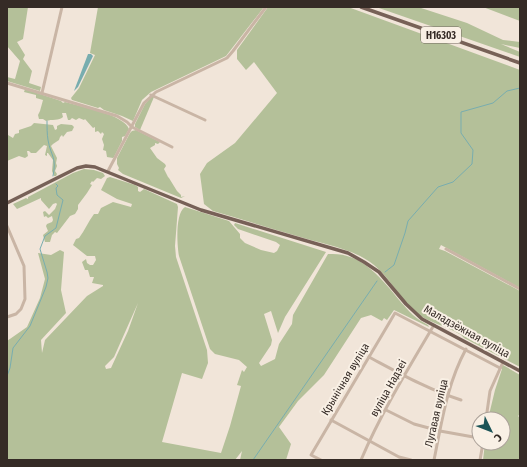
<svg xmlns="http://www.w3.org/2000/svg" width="527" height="467" viewBox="0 0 527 467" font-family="'Fira Sans Condensed',sans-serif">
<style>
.green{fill:#b4c099;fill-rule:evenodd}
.water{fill:#78adaf}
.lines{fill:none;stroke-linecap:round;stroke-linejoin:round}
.stream{stroke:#78adaf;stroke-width:1}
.minor{stroke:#c9b5a5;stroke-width:3}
.major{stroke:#776157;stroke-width:3.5}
.labels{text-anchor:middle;stroke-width:4;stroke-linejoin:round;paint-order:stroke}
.shield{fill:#f9f0e5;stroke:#70665f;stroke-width:1}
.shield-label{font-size:10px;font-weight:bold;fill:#352b26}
.street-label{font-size:11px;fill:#352b26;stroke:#f9f0e5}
</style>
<rect width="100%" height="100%" fill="#f1e5d9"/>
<!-- green -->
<g class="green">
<polygon points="7,7 28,7 23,39 17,42 25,55 23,59 32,71 29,83 41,87 40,91 7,81 7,77 15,79 20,61 7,46"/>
<polygon points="98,7 264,7 226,56 151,92 142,100 133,121 122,116 104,110 100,107 98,108 72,100 71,98 79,88 95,55 90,53"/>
<path d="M268,7H348L520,70V288L441,245L439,249L445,251L520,291V367L464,338C460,331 432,323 424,318C403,305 392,280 374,265C353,248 322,244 297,236C269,228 241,219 213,211L204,204L200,174L207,163L235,143L277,93L254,62L246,70L237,59V50Z"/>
<polygon points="376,7 418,7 467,23 503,40 520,42 520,48 501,44 520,52 520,57"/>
<polygon points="483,7 520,7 520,21"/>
<path d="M25,89L61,101L63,103L65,102C79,106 125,115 129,129L125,136L122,137V141L114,157L113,158L107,157L106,151L103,150L104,145L102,139L104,134L102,132L101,134L98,131L95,132V127L93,128L85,119L84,120L79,118L76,120L72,118L70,120H68L66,113H62L63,117C59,121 52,119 46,121L43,119H39L38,115L40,111L43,100L36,98V95L24,92Z"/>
<polygon points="152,96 154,97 140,130 135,127 135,124 145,104"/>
<polygon points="34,123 53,125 55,130 57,129 57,126 61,124 72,125 74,127 72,131 67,132 63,137 62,135 60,137 59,140 53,144 51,146 57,158 56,163 57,166 55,171 57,174 56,176 54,176 52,171 53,160 48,153 47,153 47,156 45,155 47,146 44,145 36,153 31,153 29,151 27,151 28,156 25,158 19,156 7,161 7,136 8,135 13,138 15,134 19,133 19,130 31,126"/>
<polygon points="136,130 160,142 158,144 155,143 155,145 150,148 157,158 165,164 166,166 164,169 168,177 169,178 177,191 181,195 181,197 185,196 181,198 123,174 118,170 119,168 117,164 117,158 130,133 132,131"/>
<polygon points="84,169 94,170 103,173 105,176 101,179 97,178 93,182 92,181 90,184 92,185 87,193 78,205 78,209 75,214 70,216 57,233 55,232 52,235 50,242 45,242 43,235 48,231 46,226 47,224 52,222 53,220 52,216 48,218 46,216 44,217 43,212 45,211 49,215 55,209 57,204 56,203 53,204 49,209 41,200 41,198 17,209 13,204 26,198 28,199 28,197 73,173"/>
<path d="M110,177L135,185L138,187V191L140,192L144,189L177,204L178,207L175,246L176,257L207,350L208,363L202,379L182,373L162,442L221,453L230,426L241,386L237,385L242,370L244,372L247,367L239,360L215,354L210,349L179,256C177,245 175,213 185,207L229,221L240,234V238L245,243L261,250L274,253L277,251L280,245L276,242L238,229L234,225L235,223L326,252L285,317L278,333L271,311L264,314L272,340L271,345L259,363L261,366L275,359L279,344L292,324L293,315L328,254C334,254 341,254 347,256C376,264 393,296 413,315C417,319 423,322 428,325L429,327L394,310L387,320L384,318L382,321L371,315L361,318L324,375L298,401L279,427L291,444L286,460H240L242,451L235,460H7V364L8,363L7,361V341L27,327L40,298L45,279L38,253L51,255L60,250L64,252L61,290L66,313L41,340L42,353L45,340L87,296L103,286V285L92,283L94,277H90L88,270H85L82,262L86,259L87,263L90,265H93L96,260L95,256H87L73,245L76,239L79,238C85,230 88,222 94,214H98L101,208L113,202L131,207L132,204L117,199L101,190L107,178ZM138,303L128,331L111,368L106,369L105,366L114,357Z"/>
<polygon points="503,365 520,375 520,414 518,416 520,418 519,460 483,460 485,443 503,443 503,419 488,419 495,390 502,369 501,368"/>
</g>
<!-- water -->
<polygon class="water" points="88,54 91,54 93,56 78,87 74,91"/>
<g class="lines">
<!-- stream -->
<g class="stream">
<path d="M47,121C47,127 47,134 48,140C51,157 57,157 53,176"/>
<polyline points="385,272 394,265 405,233 408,221 438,187 453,182 472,164 473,150 461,133 461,112 493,103 507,91 520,88"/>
<polyline points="7,376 10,368 13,348 30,326 46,287 48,278 47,272 40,249 45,236 56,228 63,200 57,195 56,188 58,186 56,184"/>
<polyline points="253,460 377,281"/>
</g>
<!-- minor -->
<g class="minor">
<polyline points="7,83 117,116 127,122 132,127 172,147"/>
<polyline points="42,93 62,7"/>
<polyline points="151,95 205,120"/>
<polyline points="108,171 144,103 156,92 227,58 233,51 266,7"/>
<polyline points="7,226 24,266 25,299 21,309 16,314 7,317"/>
<polyline points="446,249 520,289"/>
<path d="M369,357C399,373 429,390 461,400"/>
<polyline points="386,410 414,424 440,431 479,438"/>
<polyline points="486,419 490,391 503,362"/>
<polyline points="331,420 399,457 411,460"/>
<polyline points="321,460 311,455 395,313 500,368"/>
<path d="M361,460C381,413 408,369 434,325"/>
<path d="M434,460C442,421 447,384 466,349"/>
<polyline points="480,460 483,443"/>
<polyline points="520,460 520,459"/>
</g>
<!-- major -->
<g class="major">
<polyline points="361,7 520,63"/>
<polyline points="7,203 77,168 86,166 95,167 201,210 348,253 364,262 379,272 406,304 422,319 520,371"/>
</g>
</g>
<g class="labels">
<!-- shield labels -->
<rect class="shield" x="421" y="27" width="40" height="16" rx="3"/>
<g class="shield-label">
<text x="441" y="39">Н16303</text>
</g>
<!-- street labels -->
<g class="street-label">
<text transform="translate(467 331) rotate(29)" y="4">Маладзёжная вуліца</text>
<text transform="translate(345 379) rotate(-59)" y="4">Крынічная вуліца</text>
<text transform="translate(388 388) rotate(-61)" y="4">вуліца Надзеі</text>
<text transform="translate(436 413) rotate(-77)" y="4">Лугавая вуліца</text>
</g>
</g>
<!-- border -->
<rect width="527" height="467" fill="none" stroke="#352b26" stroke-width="16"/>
<!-- north arrow -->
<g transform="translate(491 431) rotate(133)"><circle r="19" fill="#f9f0e5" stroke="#aba199"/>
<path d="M0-3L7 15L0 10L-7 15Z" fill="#1c5457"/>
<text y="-6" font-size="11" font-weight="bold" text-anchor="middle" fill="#352b26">С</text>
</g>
</svg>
